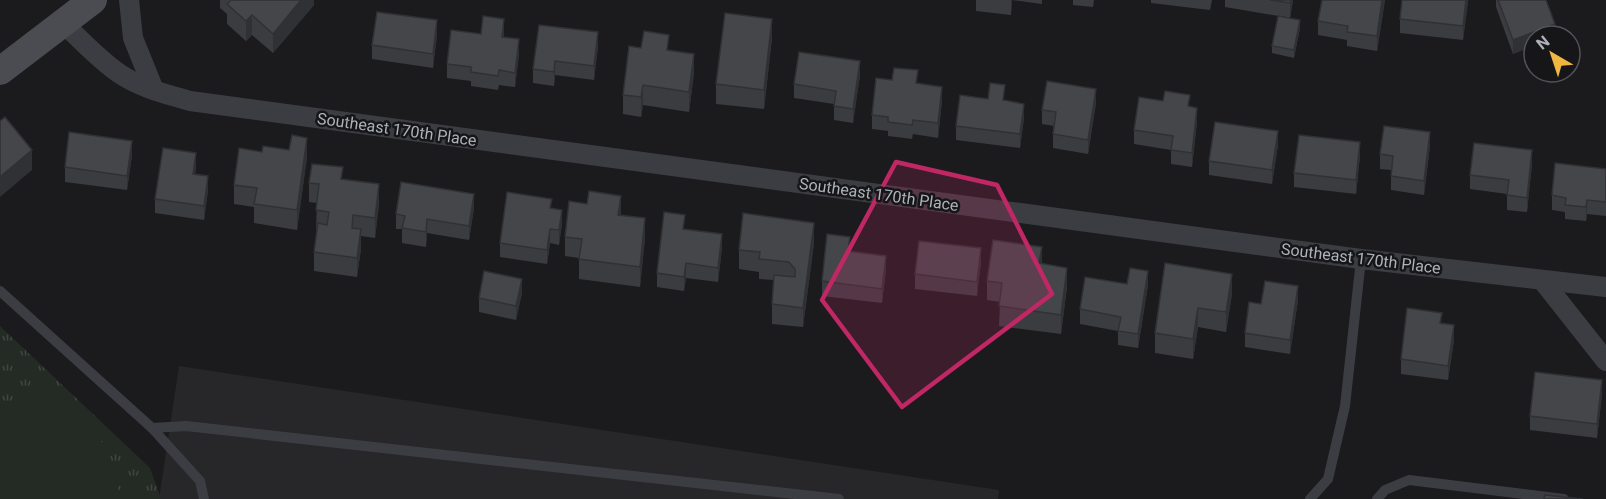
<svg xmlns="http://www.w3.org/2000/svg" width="1606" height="499" viewBox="0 0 1606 499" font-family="Roboto,sans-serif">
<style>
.built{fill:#27272a}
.park{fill:url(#park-tufts)}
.pitch{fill:#232b24}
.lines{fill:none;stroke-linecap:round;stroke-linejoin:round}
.lane{stroke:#3c3d42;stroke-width:10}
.street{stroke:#3c3d42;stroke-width:20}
.secondary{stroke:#4a4c52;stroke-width:28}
.wall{fill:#3b3c40}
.shaded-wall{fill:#303134}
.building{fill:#45464a;stroke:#303134;stroke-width:1.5}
.marked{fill:#c02765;fill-opacity:0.2;stroke:#c02765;stroke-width:4.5;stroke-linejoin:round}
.labels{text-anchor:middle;stroke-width:5;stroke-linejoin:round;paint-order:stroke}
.street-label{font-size:16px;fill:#aeb2bc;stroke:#161618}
</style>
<defs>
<pattern id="park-tufts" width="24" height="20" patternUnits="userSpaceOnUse" patternTransform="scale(1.5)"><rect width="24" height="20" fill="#232b24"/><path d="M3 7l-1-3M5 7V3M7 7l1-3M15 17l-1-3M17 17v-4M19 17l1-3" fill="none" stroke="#404742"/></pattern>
</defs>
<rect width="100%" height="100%" fill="#1b1b1d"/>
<!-- built -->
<polygon class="built" points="179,366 999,490 998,499 159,499"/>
<!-- park -->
<polygon class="park" points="0,326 150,468 161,499 0,499"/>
<!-- pitch -->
<polygon class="pitch" points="47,388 108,448 121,499 0,499 0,421 10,410"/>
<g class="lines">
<!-- lane -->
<g class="lane">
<polyline points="0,291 152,428 200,481 204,499"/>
<polyline points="152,428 186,426 839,499"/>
<polyline points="1310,499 1328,479 1345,406 1361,259"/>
<polyline points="1377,499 1385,490 1409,480 1564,499"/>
</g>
<!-- street -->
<g class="street">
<polyline points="129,0 133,38 154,90"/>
<path d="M63,23C81,40 99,60 120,74C141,88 166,94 190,101L1361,259L1606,287"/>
<polyline points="1542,280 1606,361"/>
</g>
<!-- secondary -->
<polyline class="secondary" points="0,71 93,0"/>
</g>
<!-- wall -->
<g class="wall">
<polygon points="220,0 314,0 314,5 273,53 252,35 246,41 227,24 227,14 220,8"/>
<polygon points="976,0 1042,0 1042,4 1012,0 1011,15 976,11"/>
<polygon points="1073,0 1094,0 1093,7 1073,5"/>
<polygon points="1151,0 1212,0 1210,10 1151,3"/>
<polygon points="1225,0 1293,0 1290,18 1225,7"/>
<polygon points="1322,0 1385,0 1377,51 1347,46 1347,40 1318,35 1318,21"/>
<polygon points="1468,0 1463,40 1400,33 1400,19"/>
<polygon points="1496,0 1546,0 1555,36 1513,54 1496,7"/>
<polygon points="1300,28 1294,58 1272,53 1272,46"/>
<polygon points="481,34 504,34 504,37 519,54 515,87 499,85 498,90 471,86 471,81 447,78 447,64"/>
<polygon points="437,35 433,68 372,59 372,45"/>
<polygon points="772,38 764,109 716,104 716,84"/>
<polygon points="598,46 594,80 555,75 554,86 533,83 533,69"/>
<polygon points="641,48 669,50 694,73 689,112 643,105 641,117 623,114 623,95"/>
<polygon points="860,75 853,123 834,120 834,104 794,98 794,84"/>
<polygon points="918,84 942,101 938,138 913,134 912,139 888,136 888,131 872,129 872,115"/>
<polygon points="988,99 1005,101 1024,118 1020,148 956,140 956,126"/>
<polygon points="1096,103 1088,154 1053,148 1053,134 1054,126 1042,124 1042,110"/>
<polygon points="1190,107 1197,122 1192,167 1171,164 1171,150 1134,144 1134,130"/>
<polygon points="1278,145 1272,184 1209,175 1209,161"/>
<polygon points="1430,146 1424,195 1391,190 1391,170 1380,169 1380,154"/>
<polygon points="262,152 307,157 297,230 254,223 254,207 234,204 234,185"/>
<polygon points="132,155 127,190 65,182 65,167"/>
<polygon points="1360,156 1356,194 1294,187 1294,173"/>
<polygon points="1532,164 1527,212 1507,210 1507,194 1470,189 1470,175"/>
<polygon points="196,167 195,174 208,190 204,220 155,213 155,199"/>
<polygon points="1606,169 1606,216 1587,214 1586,221 1565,219 1565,212 1552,210 1552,195"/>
<polygon points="343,180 379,204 375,238 361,236 361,249 357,277 314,271 314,252 317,230 316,229 317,203 309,202 309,183"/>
<polygon points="474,208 469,240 427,233 426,247 402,243 402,229 396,229 396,214"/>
<polygon points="552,208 562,224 559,245 550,243 547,264 500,257 500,243"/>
<polygon points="621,215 645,238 640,287 579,279 579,258 565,256 565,237"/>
<polygon points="685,229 722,248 718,282 686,278 684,291 657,287 657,273"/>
<polygon points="814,243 803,327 772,324 772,304 774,280 759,279 759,272 739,269 739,250"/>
<polygon points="850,251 886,270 882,303 822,296 822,281"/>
<polygon points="981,262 977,296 915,289 915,274"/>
<polygon points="1165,263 1232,294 1226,332 1198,327 1193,359 1155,353 1155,333"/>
<polygon points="1042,264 1067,287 1061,334 999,326 1000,302 987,300 987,281"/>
<polygon points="1127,284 1148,285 1138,348 1118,345 1118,331 1080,324 1080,309"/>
<polygon points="522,293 516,320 479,312 479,298"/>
<polygon points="1298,300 1290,354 1245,347 1245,333 1261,304"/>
<polygon points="1442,324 1454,340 1448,380 1401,374 1401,359"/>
<polygon points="1602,394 1597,438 1530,430 1530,416"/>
</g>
<!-- shaded-wall -->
<g class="shaded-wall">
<polygon points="301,0 314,0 314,5 273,53 273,34"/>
<polygon points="1011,0 1012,0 1011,15"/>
<polygon points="1291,0 1293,0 1290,18 1290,3"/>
<polygon points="1382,0 1385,0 1377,51 1377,36"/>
<polygon points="1466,0 1468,0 1468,3 1463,40 1463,26"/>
<polygon points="252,15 252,35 246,41 246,21"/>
<polygon points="504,19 504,34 502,51 502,37"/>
<polygon points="772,19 772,38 764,109 764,90"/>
<polygon points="437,20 437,35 433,68 433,54"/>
<polygon points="1300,20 1300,28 1294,58 1294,50"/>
<polygon points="1555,24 1555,36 1534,36 1534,46 1513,54 1513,40"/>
<polygon points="598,32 598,46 594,80 594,66"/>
<polygon points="519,39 519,54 515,87 515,73"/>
<polygon points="694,54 694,73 689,112 689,92"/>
<polygon points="555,61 555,75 554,86 554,72"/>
<polygon points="860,61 860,75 853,123 853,109"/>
<polygon points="643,85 643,105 641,117 641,97"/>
<polygon points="942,87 942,101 938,138 938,123"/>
<polygon points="1096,89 1096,103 1088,154 1088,140"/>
<polygon points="1024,104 1024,118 1020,148 1020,134"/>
<polygon points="1197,108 1197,122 1192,167 1192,153"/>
<polygon points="1278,131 1278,145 1272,184 1272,170"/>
<polygon points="1430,132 1430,146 1424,195 1424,181"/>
<polygon points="307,138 307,157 297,230 297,210"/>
<polygon points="132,141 132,155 127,190 127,176"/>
<polygon points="1360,142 1360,156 1356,194 1356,180"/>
<polygon points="32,150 32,170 0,197 0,177"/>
<polygon points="1532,150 1532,164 1527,212 1527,198"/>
<polygon points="196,153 196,167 193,188 193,174"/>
<polygon points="208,176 208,190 204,220 204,206"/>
<polygon points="379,184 379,204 375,238 375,218"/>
<polygon points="474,194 474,208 469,240 469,226"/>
<polygon points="621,196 621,216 618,215"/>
<polygon points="1587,200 1587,214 1586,221 1586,207"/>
<polygon points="562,210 562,224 559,245 559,230"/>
<polygon points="645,218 645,238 640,287 640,267"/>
<polygon points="427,219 427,233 426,247 426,232"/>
<polygon points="814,223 814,243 803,327 803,308"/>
<polygon points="361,229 361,249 357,277 357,258"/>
<polygon points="550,229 550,243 547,264 547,250"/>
<polygon points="722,234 722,248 718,282 718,268"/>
<polygon points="1042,247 1042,267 1039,263"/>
<polygon points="981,248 981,262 977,296 977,282"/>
<polygon points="886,256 886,270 882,303 882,289"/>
<polygon points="686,263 686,278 684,291 684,277"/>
<polygon points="1067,268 1067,287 1061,334 1061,315"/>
<polygon points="1148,271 1148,285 1138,348 1138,334"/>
<polygon points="1232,274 1232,294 1226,332 1226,312"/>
<polygon points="522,279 522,293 516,320 516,306"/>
<polygon points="1298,286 1298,300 1290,354 1290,340"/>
<polygon points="1198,308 1198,327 1193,359 1193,339"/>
<polygon points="1454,325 1454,340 1448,380 1448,366"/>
<polygon points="1602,380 1602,394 1597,438 1597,424"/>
</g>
<!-- building -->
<g class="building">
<polygon points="231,0 301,0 273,34 252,15 246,21 227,4"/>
<polygon points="1270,0 1291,0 1290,3"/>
<polygon points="1322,0 1382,0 1377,36 1347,32 1348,26 1318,21"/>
<polygon points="1402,0 1466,0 1463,26 1400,19"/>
<polygon points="1498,0 1546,0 1555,24 1513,40"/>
<polygon points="377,12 437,20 433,54 372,45"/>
<polygon points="725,13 772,19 764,90 716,84"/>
<polygon points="483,16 504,19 502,37 519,39 515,73 499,70 498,76 471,72 471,67 447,64 451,30 481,34"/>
<polygon points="1278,16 1300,20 1294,50 1272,46"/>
<polygon points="539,25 598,32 594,66 555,61 554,72 533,69"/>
<polygon points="644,31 669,35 667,50 694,54 689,92 643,85 641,97 623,95 629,46 641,48"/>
<polygon points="799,52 860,61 853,109 834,106 836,91 794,84"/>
<polygon points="894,68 918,70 916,83 942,87 938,123 913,120 912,125 888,122 888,117 872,115 876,78 892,80"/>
<polygon points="1047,81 1096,89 1088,140 1053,134 1056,112 1042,110"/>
<polygon points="990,83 1005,85 1003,100 1024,104 1020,134 956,126 960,95 988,99"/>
<polygon points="1165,91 1190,95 1188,106 1197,108 1192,153 1171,150 1173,136 1134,130 1139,97 1163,101"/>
<polygon points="5,117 32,150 0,177 0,121"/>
<polygon points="1215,122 1278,131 1272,170 1209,161"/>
<polygon points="1384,126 1430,132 1424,181 1391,176 1393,156 1380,154"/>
<polygon points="69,132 132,141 127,176 65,167"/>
<polygon points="292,135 307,138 297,210 254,204 257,188 234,185 239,148 262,152 263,146 289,150"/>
<polygon points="1299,135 1360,142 1356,180 1294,173"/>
<polygon points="1474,143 1532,150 1527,198 1507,195 1509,180 1470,175"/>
<polygon points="163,148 196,153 193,174 208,176 204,206 155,199"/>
<polygon points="1555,163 1606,169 1606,202 1587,200 1586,207 1565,205 1566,198 1552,195"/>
<polygon points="312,164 343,167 341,179 379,184 375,218 353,215 352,228 361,229 357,258 314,252 318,223 327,225 329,212 316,210 319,184 309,183"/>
<polygon points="401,182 474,194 469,226 427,219 426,232 402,228 405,216 396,214"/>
<polygon points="589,191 621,196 618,215 645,218 640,267 579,259 582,239 565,237 569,201 587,204"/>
<polygon points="507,192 552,199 550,208 562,210 559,230 550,229 547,250 500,243"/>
<polygon points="664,212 685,215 683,229 722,234 718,268 686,263 684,277 657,273"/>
<polygon points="743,213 814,223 803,308 772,304 774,275 795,277 795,269 789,262 759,259 760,252 739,250"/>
<polygon points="827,234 850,237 848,251 886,256 882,289 822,281"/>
<polygon points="993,240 1042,247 1039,263 1067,268 1061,315 999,306 1002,283 987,281"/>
<polygon points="919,241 981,248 977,282 915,274"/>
<polygon points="1165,263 1232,274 1226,312 1198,308 1193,339 1155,333"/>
<polygon points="1130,268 1148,271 1138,334 1118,331 1121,317 1080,309 1085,277 1127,284"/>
<polygon points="484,271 522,279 516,306 479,298"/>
<polygon points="1265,281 1298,286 1290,340 1245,333 1249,302 1261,304"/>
<polygon points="1407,308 1442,313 1440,323 1454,325 1448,366 1401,359"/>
<polygon points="1535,372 1602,380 1597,424 1530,416"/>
<polygon points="1545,495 1583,499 1544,499"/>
</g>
<!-- marked area -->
<path class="marked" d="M896,162L997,185L1052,294L902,407L822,300Z"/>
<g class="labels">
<!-- street labels -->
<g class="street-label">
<text transform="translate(397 129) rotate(8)" y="6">Southeast 170th Place</text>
<text transform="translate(879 194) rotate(8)" y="6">Southeast 170th Place</text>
<text transform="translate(1361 258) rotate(7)" y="6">Southeast 170th Place</text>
</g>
</g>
<!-- north arrow -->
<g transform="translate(1552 54) rotate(321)"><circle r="28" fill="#161618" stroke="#53545a" stroke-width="1.5"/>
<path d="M0-4.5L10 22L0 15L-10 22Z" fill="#efb641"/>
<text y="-9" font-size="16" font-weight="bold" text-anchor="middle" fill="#aeb2bc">N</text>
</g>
</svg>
